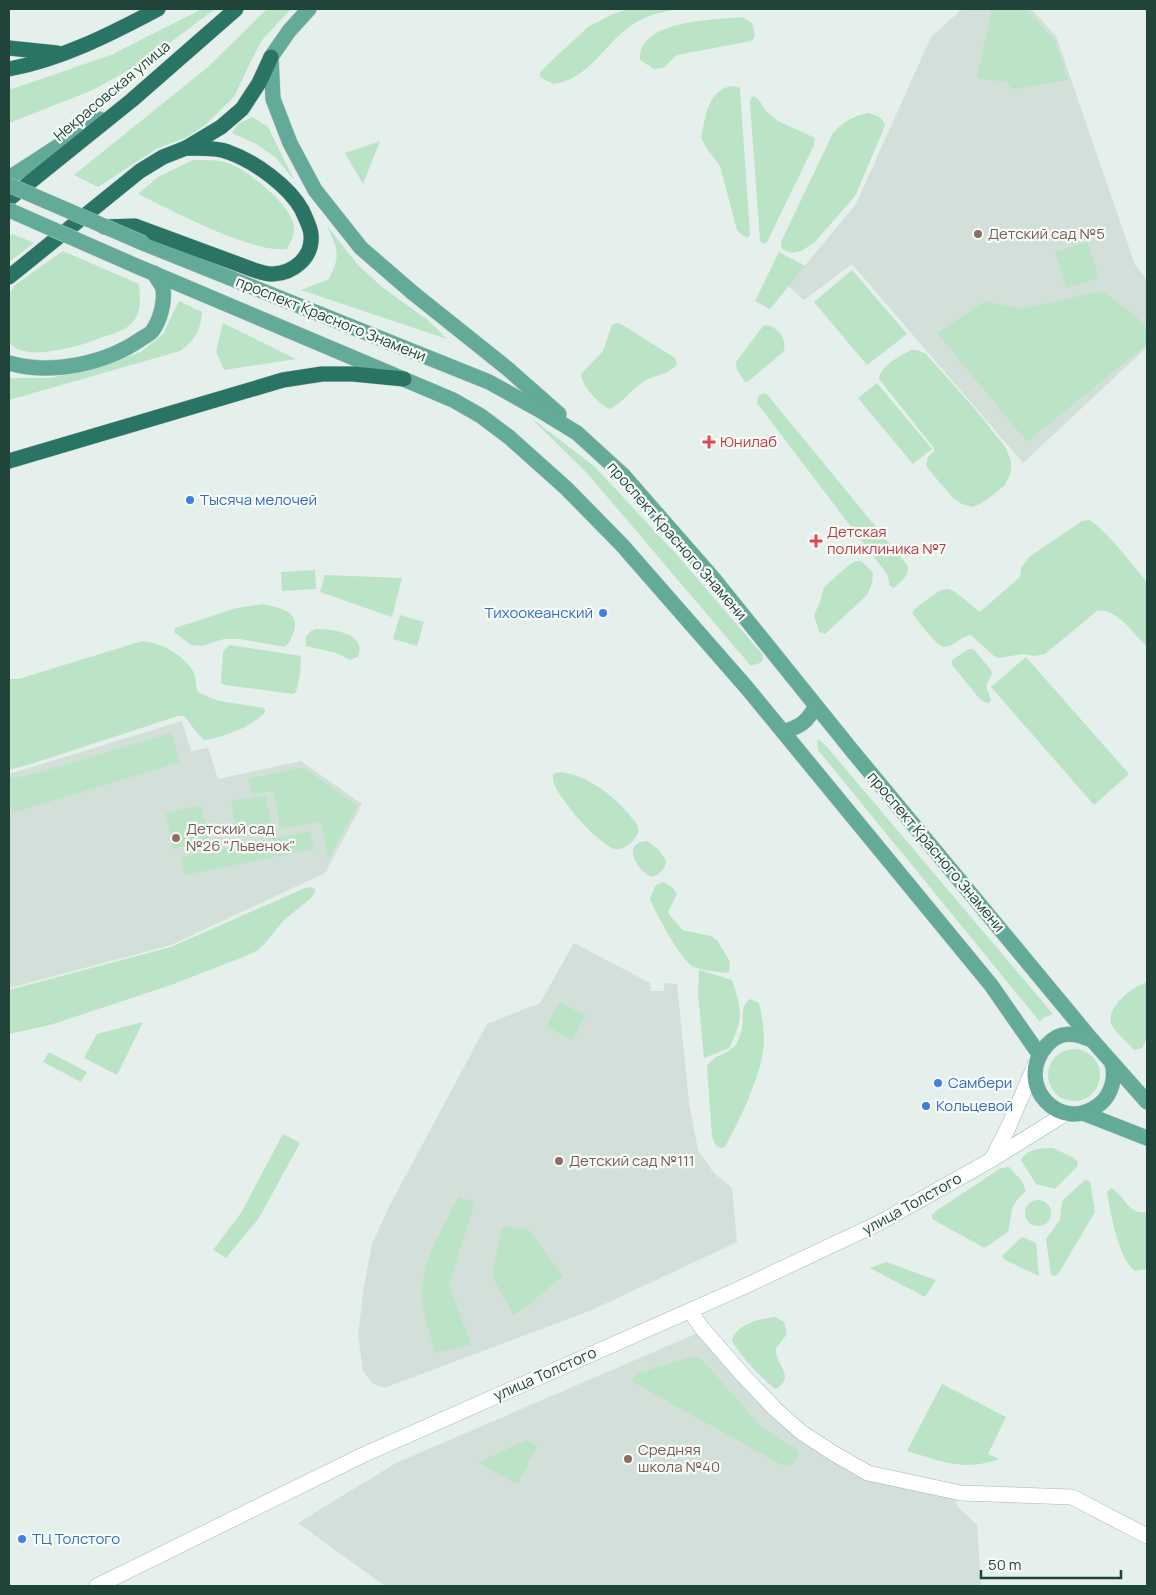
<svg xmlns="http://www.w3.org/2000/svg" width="1156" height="1595" viewBox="0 0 1156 1595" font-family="Manrope,sans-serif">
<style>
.built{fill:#d2e0d9}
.green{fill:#bbe3c6}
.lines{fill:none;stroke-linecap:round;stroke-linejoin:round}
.street-casing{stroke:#a6b8b2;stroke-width:16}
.secondary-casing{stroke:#a1bcb3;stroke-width:16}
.primary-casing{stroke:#c1cbc8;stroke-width:16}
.highway-casing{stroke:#c1cbc8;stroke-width:16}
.street{stroke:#fff;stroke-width:15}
.secondary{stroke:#fff;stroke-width:15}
.primary{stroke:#64aa98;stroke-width:15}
.highway{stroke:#297464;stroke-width:15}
.primary-bridge-casing{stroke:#c1cbc8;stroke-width:16;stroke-linecap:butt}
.primary-bridge{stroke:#64aa98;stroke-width:15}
.education-dot{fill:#8d6e63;stroke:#f6fbf8;stroke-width:2}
.health-dot{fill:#e0444e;stroke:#f6fbf8;stroke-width:2}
.shop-dot{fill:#3f7fe0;stroke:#f6fbf8;stroke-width:2}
.labels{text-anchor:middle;stroke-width:4.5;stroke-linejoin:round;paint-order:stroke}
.street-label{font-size:15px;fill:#21443a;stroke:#f6fbf8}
.education-label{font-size:15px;fill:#785e54;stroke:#f6fbf8;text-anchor:start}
.health-label{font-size:15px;fill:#be3a42;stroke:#f6fbf8;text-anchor:start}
.shop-label{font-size:15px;fill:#366cbe;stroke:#f6fbf8;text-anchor:start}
</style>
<rect width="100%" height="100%" fill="#e5efeb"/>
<!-- built -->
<g class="built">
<polygon points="962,9 1031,9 1056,36 1135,265 1147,280 1147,347 1023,463 852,264 804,300 788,286 856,204 931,37"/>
<polygon points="182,721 191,751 208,748 218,779 301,761 362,804 325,873 171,945 9,988 9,774"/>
<polygon points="574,943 650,983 651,991 664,991 664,983 677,984 689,1103 698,1150 713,1172 732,1188 737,1242 592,1310 384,1388 372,1383 363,1371 358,1335 364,1286 372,1244 390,1205 487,1024 540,1003"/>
<polygon points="700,1332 772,1411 871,1469 954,1488 957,1506 977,1525 981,1586 385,1586 298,1523 396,1463"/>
</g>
<!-- green -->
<g class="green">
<polygon points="202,9 215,9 148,59 93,90 9,123 9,90 111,55"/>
<polygon points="267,9 291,9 262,40 250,63 234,97 204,126 187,137 156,149 98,187 74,175 208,67"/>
<path d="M628,9H679C664,11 648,15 635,23C605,41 590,80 553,84L540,77V73L546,66L588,27L613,14Z"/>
<polygon points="992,9 1025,9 1054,39 1068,80 1012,89 1006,82 977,78"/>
<path d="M742,17L752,23L755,35L753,40L746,42L677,55L663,68L654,69L640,60C638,19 716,20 742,17Z"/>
<path d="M732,86L739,87L740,89L750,235L748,238L742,235L737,230L720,166L708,150L701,138C706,117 707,90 732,86Z"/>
<polygon points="754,96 758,99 767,112 778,121 815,138 814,145 766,244 762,243 760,240 750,103 751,98"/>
<path d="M869,113C877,116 883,117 885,126L855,196L814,243L801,251L792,253L782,249L781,242L833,133C844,121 853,116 869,113Z"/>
<polygon points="252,117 268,127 294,180 276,158 256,144 232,133 238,124"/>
<polygon points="380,141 363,184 345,153"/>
<path d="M193,160C208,160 222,159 235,166C252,174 293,207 294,227C295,234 291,242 287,249C251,253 173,211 138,194L158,177Z"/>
<path d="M327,226L358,265L382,287L429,321L447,339L301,290L329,279C341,254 338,250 327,226Z"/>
<polygon points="13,234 34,243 9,262 9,237"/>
<polygon points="1087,242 1099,278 1066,288 1055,252"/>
<path d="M63,251L139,284C140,298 142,314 131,324C124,331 112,334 103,337C83,345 24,364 9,342V294L15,285Z"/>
<polygon points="779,252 805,266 770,309 755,301"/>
<polygon points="852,270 907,334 867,365 814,302"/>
<polygon points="1102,291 1135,315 1147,330 1147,344 1027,442 937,333 985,301 1020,309"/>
<path d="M179,301L202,312C201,330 194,341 180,351L9,400V378H50L89,370L141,352L163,334Z"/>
<polygon points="223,323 296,359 224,370 216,352"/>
<path d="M616,323H619L672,356L675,358L677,364C671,374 656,375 646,380C632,388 624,402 610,409C600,406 581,385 581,374L603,351L612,325Z"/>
<path d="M766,325C779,327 788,341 783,352L749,381L745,382L737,370L736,362L763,326Z"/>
<path d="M911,350H917L926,354L974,408L1006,448L1011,461V472L1005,485L994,494L980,504L972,507L962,504L953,498L929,470L926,465L928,457L934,451V448L879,379C880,366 900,356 911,350Z"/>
<polygon points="877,383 932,449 913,464 858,398"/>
<path d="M766,393L908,566C909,576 901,581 894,588L890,586L887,574L757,403L759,395Z"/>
<polygon points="531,418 594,466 677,555 763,655 763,659 760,663 751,666 587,473"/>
<path d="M1089,520C1107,530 1133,566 1147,582V647C1135,635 1115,606 1097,611L1045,654L1035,656L1022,654L999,658L994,656L971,635C961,636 953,647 945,647C937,648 918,620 912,613L915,609C950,582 945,583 978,611H981L1020,577L1021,568L1029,557L1082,521Z"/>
<polygon points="856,561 861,561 873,572 872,583 867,595 825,634 819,632 814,615 820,602 824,587 849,565"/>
<polygon points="315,570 316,589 282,591 281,572"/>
<polygon points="325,575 402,578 392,617 320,592"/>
<path d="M263,604C279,608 302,611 293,634C291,639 289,643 285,647L240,639H224L201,646L191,645L174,632L175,628L237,608Z"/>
<polygon points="400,615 424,622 417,646 393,639"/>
<path d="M316,629C332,629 368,633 358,657L350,660L336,653L306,646V637L311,631Z"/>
<path d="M142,641C160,642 186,656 194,673C197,679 195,686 198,692C217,704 241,703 263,708L265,710V712C254,726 221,738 204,740L198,734L184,716H178L31,764L9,770V679H19Z"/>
<polygon points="230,645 301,656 300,674 296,692 293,694 225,685 221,683 223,652 226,648"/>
<polygon points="969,649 973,649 976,652 991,670 992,674 986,685 991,700 989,703 984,702 979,698 952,665 952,660"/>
<polygon points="1026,657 1129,774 1094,805 991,687"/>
<polygon points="171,733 180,762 15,812 9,806 9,779 38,773"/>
<polygon points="817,740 821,741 827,747 1053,1014 1043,1018 1040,1022 818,750"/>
<polygon points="303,767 357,806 328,860 321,821 280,829 274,791 252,794 248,779"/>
<path d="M561,772C588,776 610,793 628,813C631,818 638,822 638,829C639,834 635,838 632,842C627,846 622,850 615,849C603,846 580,821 572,811C566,802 551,787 553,775L555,773Z"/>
<polygon points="266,796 272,830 237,835 231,801"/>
<polygon points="201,805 209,841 173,849 166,813"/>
<polygon points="310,831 314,849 185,875 181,857"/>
<path d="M647,841L659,850L666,861C666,869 658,876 651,877C636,869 621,843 647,841Z"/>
<path d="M663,882L672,887L677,894L668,912L669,914L682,930L711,936L717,940L730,962L729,972L725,973C715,971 703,971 694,967C682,963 656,913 650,899L655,886Z"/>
<polygon points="312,887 315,889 315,892 310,899 284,920 266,942 258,950 243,957 171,985 50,1025 9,1034 9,990 171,947 305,888"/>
<path d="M699,970L732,980C742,1011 744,1018 729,1048L704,1058L698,993Z"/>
<path d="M1147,982V1038L1142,1048L1134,1050C1127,1042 1114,1032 1111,1023C1106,1007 1135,985 1147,982Z"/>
<path d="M750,999L759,1003C763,1020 766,1039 762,1057C756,1086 739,1121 725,1147L721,1148L716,1146L712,1136L707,1067C712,1054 730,1055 737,1043C739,1039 741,1032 742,1028C744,1017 740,1006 750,999Z"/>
<polygon points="560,1002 585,1016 572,1040 546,1026"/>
<polygon points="143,1022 117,1075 84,1058 97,1034"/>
<circle cx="1074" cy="1075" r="26"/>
<polygon points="49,1052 87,1072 81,1082 43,1062"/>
<polygon points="283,1134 300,1143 259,1218 226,1258 213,1250 241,1213"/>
<path d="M1053,1148L1074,1158L1078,1162L1076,1168L1055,1189L1036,1184L1021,1160C1027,1149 1041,1148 1053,1148Z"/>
<path d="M1009,1167L1022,1181L1026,1191C1007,1208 1014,1210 1008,1232L986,1247H983L932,1219V1215L936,1211L1001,1168Z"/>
<polygon points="1085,1180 1090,1181 1095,1212 1060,1271 1057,1275 1054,1276 1051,1275 1046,1239 1060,1220 1062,1201"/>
<path d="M1111,1188C1126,1196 1127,1215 1147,1212V1269L1135,1271C1119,1260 1110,1211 1107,1192Z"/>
<path d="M459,1197L475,1203L449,1284L471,1345L435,1353C431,1336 424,1318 422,1301C419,1264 443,1228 459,1197Z"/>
<circle cx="1038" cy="1213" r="13"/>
<polygon points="502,1226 528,1229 563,1276 514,1316 492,1276"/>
<polygon points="1022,1237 1036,1243 1039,1276 1005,1260 1002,1256"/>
<polygon points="886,1262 936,1280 925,1297 870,1268"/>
<path d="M775,1317L784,1322L787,1334L776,1348C774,1365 797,1375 776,1389C765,1382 735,1351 732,1339C739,1323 760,1319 775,1317Z"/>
<path d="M690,1357L699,1358L705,1363L762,1428L798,1451C798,1458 796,1461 790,1466L782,1465L633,1382L632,1379L636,1374Z"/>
<path d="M942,1384L1006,1417L988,1454L999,1459C963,1472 941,1461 907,1451Z"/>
<polygon points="526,1440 537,1446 518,1484 478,1463"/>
</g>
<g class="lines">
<defs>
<polyline id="street" points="690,1311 701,1327 741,1373 775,1409 801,1432 833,1453 868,1473 961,1493 1072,1497 1147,1536"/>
<g id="secondary">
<polyline points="992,1159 1008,1128 1035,1065"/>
<polyline points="97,1586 363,1455 741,1288 879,1223 991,1160 1065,1114"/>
</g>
<g id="primary">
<polyline points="309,9 289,31 271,57 273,99 290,143 315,190 361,248 413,293 508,369 559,414"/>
<polyline points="9,178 100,119"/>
<polyline points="143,243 489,382 541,411 577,433 623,475 713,578 854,753 1092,1040 1147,1102"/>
<polyline points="134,265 453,400 481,416 509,437 566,488 622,545 747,688 991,985 1039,1054"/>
<path d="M9,363C51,375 105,364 141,339C145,336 151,334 153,330C160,320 165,302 163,289C162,284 156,278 154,273"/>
<path d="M783,732C801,726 806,723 816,706"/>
<path d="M1092,1040C1075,1033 1060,1030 1047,1045C1012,1084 1061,1136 1100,1104C1112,1094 1116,1077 1112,1063"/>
<polyline points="1083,1113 1147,1138"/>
</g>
<g id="highway">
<polyline points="9,48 57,53"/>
<path d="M9,69C62,59 111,34 158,9"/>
<polyline points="9,199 132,100 236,9"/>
<path d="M104,227L135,226L254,270C260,272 267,274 273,274C294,273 313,257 311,235C311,228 305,217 302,210C289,186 254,161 228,152C216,147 199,149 186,148"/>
<polyline points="9,277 140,171 163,157 186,148 221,127 242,109 259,83 271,57"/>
<polyline points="9,461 283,380 322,374 353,374 404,379"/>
</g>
</defs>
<!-- street casing -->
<use href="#street" class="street-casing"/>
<!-- secondary casing -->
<use href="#secondary" class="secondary-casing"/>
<!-- primary casing -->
<use href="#primary" class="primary-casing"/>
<!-- highway casing -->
<use href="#highway" class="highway-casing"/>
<!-- street -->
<use href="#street" class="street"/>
<!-- secondary -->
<use href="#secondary" class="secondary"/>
<!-- primary -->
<use href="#primary" class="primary"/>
<!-- highway -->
<use href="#highway" class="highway"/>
<defs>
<g id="primary-bridge">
<polyline points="9,185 143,243"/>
<polyline points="9,210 134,265"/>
</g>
</defs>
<!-- primary-bridge casing -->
<use href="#primary-bridge" class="primary-bridge-casing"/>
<!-- primary-bridge -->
<use href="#primary-bridge" class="primary-bridge"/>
</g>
<!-- markers -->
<g class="education-dot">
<circle cx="978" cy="234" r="5"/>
<circle cx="176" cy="838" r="5"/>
<circle cx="559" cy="1161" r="5"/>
<circle cx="628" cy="1459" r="5"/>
</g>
<g class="health-dot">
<path d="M706.5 434.5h5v5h5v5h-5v5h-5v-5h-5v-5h5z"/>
<path d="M813.5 533.5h5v5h5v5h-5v5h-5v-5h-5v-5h5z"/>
</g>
<g class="shop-dot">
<circle cx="190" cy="500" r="5"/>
<circle cx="603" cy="613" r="5"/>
<circle cx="938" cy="1083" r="5"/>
<circle cx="926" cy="1106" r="5"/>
<circle cx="22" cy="1539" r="5"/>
</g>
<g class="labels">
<!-- street labels -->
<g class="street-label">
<text transform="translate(112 91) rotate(-40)" y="5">Некрасовская улица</text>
<text transform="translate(331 319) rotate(22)" y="5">проспект Красного Знамени</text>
<text transform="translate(677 541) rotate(49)" y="5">проспект Красного Знамени</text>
<text transform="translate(936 852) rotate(50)" y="5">проспект Красного Знамени</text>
<text transform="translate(912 1204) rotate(-29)" y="5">улица Толстого</text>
<text transform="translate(545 1374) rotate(-24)" y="5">улица Толстого</text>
</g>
<!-- education labels -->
<g class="education-label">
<text x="988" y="239">Детский сад №5</text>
<text x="186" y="834">Детский сад<tspan x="186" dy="17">№26 "Львенок"</tspan></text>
<text x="569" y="1166">Детский сад №111</text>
<text x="638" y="1455">Средняя<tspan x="638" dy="17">школа №40</tspan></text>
</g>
<!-- health labels -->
<g class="health-label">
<text x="720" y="447">Юнилаб</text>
<text x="827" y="537">Детская<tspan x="827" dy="17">поликлиника №7</tspan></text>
</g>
<!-- shop labels -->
<g class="shop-label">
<text x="200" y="505">Тысяча мелочей</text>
<text x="593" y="618" text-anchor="end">Тихоокеанский</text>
<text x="948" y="1088">Самбери</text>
<text x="936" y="1111">Кольцевой</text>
<text x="32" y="1544">ТЦ Толстого</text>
</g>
</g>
<!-- border -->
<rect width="1156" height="1595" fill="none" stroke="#21443a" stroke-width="20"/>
<!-- scale -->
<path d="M981 1570v8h140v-8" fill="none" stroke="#21443a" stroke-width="2.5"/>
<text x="988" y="1570" font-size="15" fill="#21443a" stroke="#f6fbf8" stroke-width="4" paint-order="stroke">50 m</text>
</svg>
